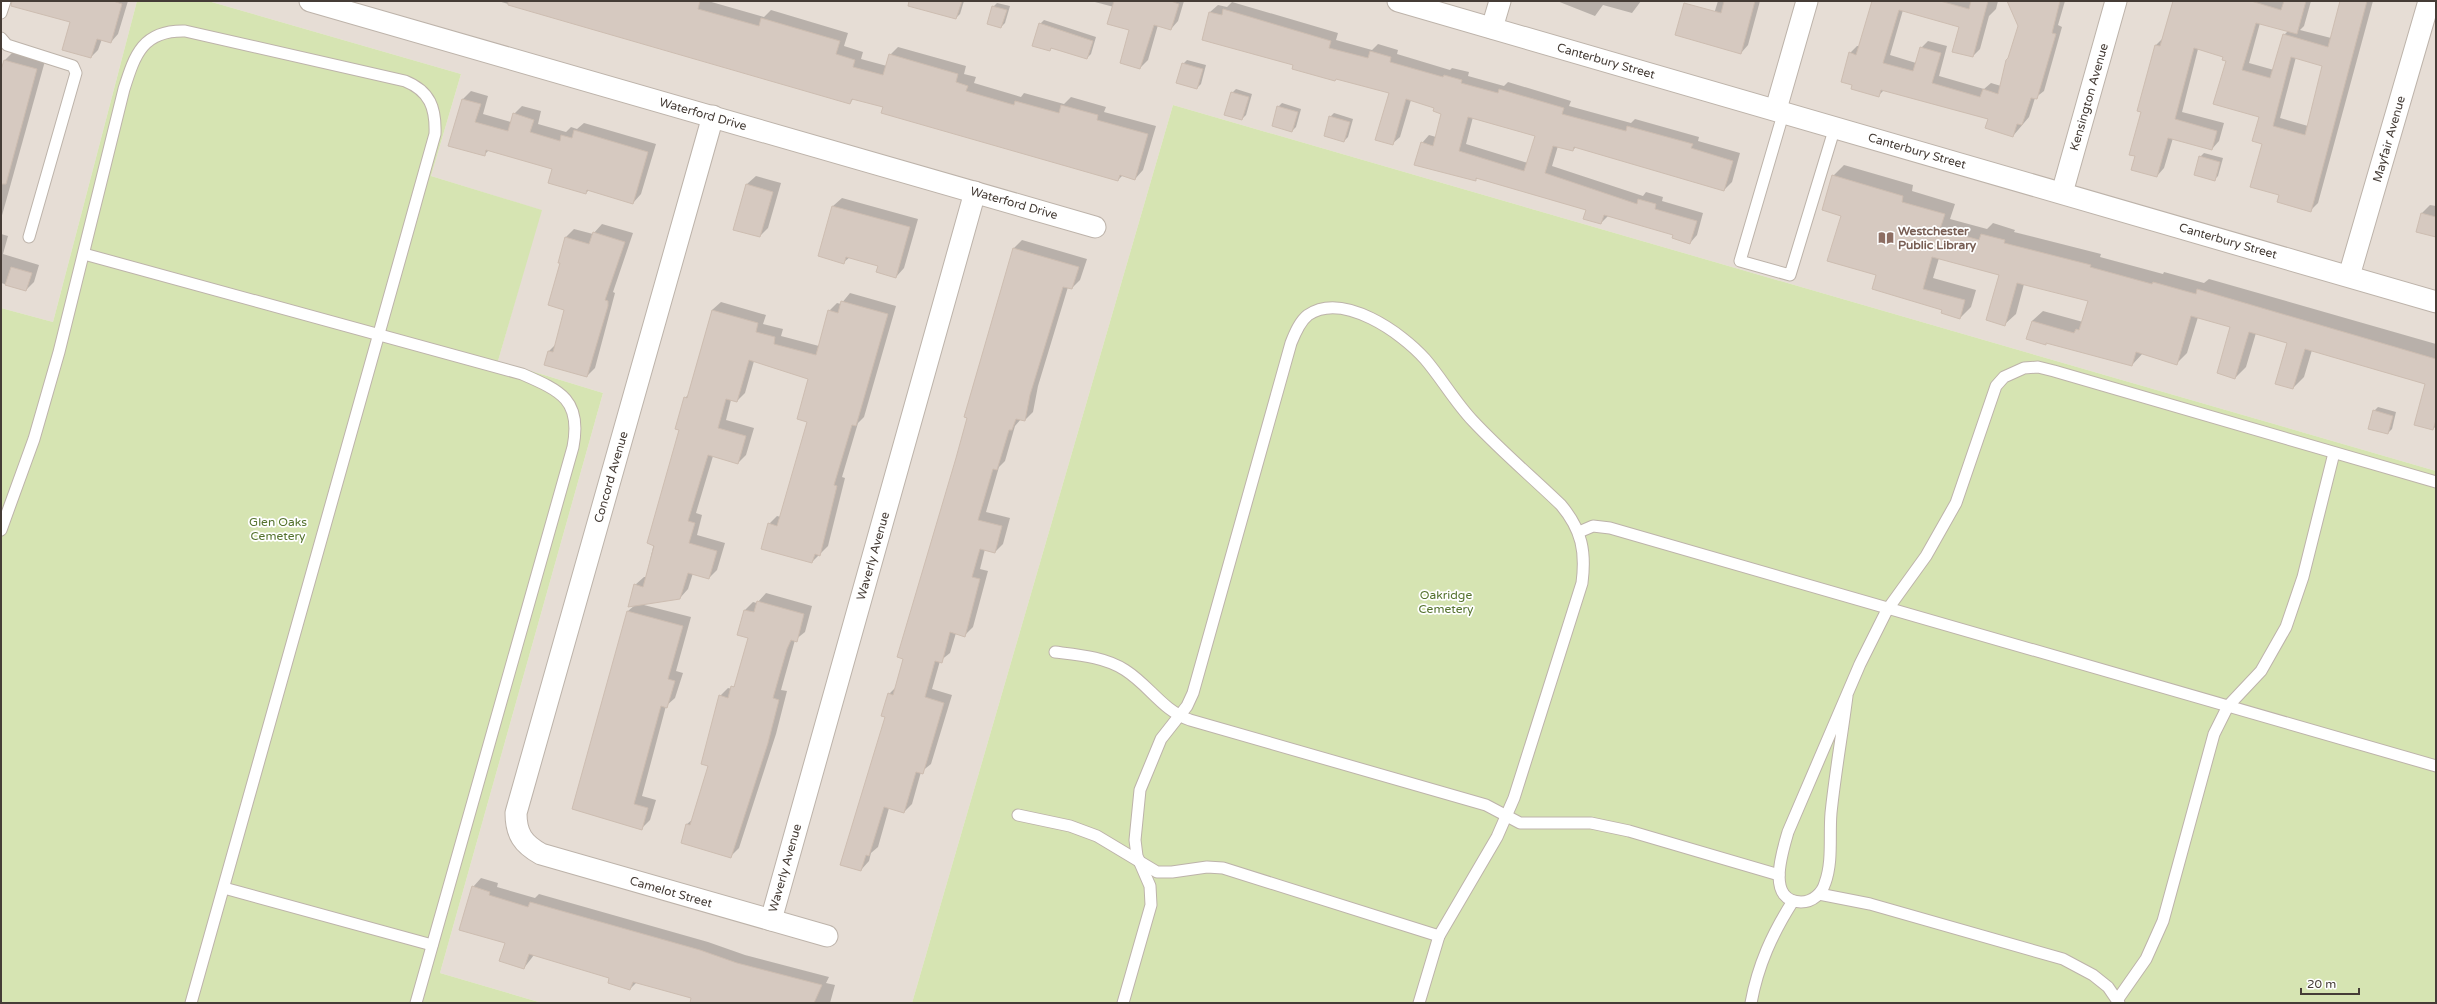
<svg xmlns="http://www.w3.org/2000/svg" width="2437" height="1004" viewBox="0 0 2437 1004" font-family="'Varela Round',sans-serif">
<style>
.residential{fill:#e6ddd5}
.green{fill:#d6e4b2}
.shadow{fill:#0003;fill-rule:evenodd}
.building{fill:#d6c9c0;stroke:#cdbdb1;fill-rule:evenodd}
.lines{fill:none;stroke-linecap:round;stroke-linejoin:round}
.service-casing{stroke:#bdb3aa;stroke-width:13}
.minor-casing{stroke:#bdb3aa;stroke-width:23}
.service{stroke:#fff;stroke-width:11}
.minor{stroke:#fff;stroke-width:21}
.labels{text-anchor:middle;stroke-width:3.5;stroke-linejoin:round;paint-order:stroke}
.street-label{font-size:12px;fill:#453c36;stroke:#fff}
.education-label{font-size:12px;font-weight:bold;fill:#785e54;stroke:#fff;text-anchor:start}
.park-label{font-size:12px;fill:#54722e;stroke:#fff}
</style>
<rect width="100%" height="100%" fill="#f2ede7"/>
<!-- residential -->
<g class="residential">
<polygon points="1,1 137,1 53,322 1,308"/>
<polygon points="208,1 2436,1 2436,471 1173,105 912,1003 542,1003 440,973 603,393 498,361 541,210 431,176 461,74"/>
</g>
<!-- green -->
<g class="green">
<polygon points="137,1 208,1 461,74 431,176 542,210 498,361 603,393 440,973 542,1003 1,1003 1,308 53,322"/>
<polygon points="1173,105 2436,471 2436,1003 912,1003"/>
</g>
<!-- shadow -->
<g class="shadow">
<polygon points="20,1 128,1 118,34 111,42 102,39 98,50 91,57 71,22"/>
<polygon points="498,1 708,1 764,17 771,10 848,33 844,46 863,52 861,59 887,66 890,55 898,47 966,66 964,74 976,77 974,83 1021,97 1024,93 1064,104 1071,97 1106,107 1104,112 1156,126 1143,170 1135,179 1123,175 1118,180 884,107 854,98 850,103"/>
<polygon points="922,1 964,1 960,14 956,18"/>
<polygon points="1091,1 1184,1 1178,21 1171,29 1158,25 1148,60 1140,68 1130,30 1114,7"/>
<polygon points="1557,1 1641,1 1632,13 1603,5 1595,16"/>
<polygon points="1718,1 1760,1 1748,45 1741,53 1705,43"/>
<polygon points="1873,1 1998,1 1996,9 1989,16 1980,49 1973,56 1960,26 1903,10 1890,55 1916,63 1921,48 1928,41 1947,46 1939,76 1984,89 1991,83 2001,86 2019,26 2008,1 2065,1 2058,25 2062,27 2044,91 2035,98 2029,117 2013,136 1989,119 1884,90 1878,96 1850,53 1857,46 1860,46"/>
<path d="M2173,1H2311L2304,26L2300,30L2331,38L2344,1H2373L2318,203L2310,211L2280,195L2264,143L2260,116L2224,56L2198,49L2182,112L2224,123L2219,141L2212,149L2173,138L2164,168L2157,176L2136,155L2156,45L2163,38ZM2260,23L2288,31L2284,35L2274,70L2249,63ZM2296,57L2323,65L2308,126L2280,118Z"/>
<path d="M1232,2L1338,33L1336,40L1372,50L1378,44L1398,50L1397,54L1450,70L1452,68L1469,72L1468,76L1504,86L1508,82L1571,101L1569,106L1631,123L1635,119L1699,137L1698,141L1740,153L1732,182L1724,190L1576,147L1573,150L1558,146L1552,166L1643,196L1646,192L1663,197L1662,201L1703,213L1697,235L1690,243L1675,234L1608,216L1601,223L1587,210L1478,178L1475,180L1422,143L1429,135L1436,137L1443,113L1436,107L1411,100L1400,137L1392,144L1390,92L1295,64L1210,12L1218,5L1227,7ZM1473,117L1536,135L1528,163L1466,144Z"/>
<polygon points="997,3 1010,6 1005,23 1001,27 993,7"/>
<polygon points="1044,20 1096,37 1091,54 1087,58 1052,48 1049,50 1040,24"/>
<polygon points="13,52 45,61 1,219 1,73 4,61"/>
<polygon points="1187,60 1206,65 1201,84 1197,88 1183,64"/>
<polygon points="1236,89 1252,94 1246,115 1242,119 1232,93"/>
<polygon points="471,91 488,96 483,114 511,122 514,114 522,106 541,111 538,124 566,132 571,127 577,129 584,123 656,144 641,194 633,203 589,190 586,193 553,169 489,150 484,155 450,145 463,99"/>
<polygon points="1282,103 1301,109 1296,127 1292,131 1278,107"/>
<polygon points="1334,113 1353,119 1348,137 1344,141 1330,117"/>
<polygon points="2204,153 2223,158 2218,176 2214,180 2200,157"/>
<polygon points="1844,165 1913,185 1912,191 1955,204 1950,219 1987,229 1993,223 2015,230 2014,232 2101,254 2100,257 2163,274 2164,272 2204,283 2209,279 2436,344 2436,426 2433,429 2426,384 2312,350 2304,377 2293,388 2288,343 2256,333 2246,367 2235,378 2231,326 2198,317 2187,353 2177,363 2143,353 2132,365 2047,342 2045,344 2032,321 2043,311 2083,322 2089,300 2024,284 2016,314 2005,324 2000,275 1939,258 1933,278 1976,290 1971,307 1960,318 1877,275 1842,215 1833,176"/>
<polygon points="756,176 781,183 768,228 760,236 747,184"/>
<polygon points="842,198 918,219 904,268 896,277 879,265 850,257 844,262 819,255 833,206"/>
<polygon points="2430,205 2436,206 2436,236 2417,231 2422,213"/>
<polygon points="602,224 633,233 613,292 615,293 595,368 587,376 549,351 556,344 566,310 561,263 559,262 566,237 574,229 593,234"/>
<polygon points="1,234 8,236 3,254 39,265 34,282 26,290 1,283"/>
<polygon points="1022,240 1087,259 1080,280 1072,288 1068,287 1038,386 1033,412 1025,420 1021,419 1015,426 1005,461 999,467 986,512 1010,518 1003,544 995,552 985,549 980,569 988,571 973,627 965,635 956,633 950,653 940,661 932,689 952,695 931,764 921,772 912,804 904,812 889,808 878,847 871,853 869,861 861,870 889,694 896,687 968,417 965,416 1014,248"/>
<polygon points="850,293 896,306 864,417 858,423 842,477 845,478 828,546 812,562 769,524 777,516 781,517 808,421 810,378 754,361 745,393 737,401 731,400 726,420 754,428 746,455 738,463 713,456 696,513 702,515 697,535 725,543 717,570 709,578 693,573 688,589 680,598 640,604 691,617 676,671 683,673 675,698 666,706 642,796 656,800 650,820 641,829 573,809 628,611 635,605 635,585 644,577 646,577 681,429 685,398 689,394 712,310 721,302 766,315 763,324 783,329 781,336 819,346 829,311 837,303 841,304"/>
<polygon points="2378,407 2396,412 2392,429 2388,433 2374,411"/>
<polygon points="766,593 812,606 805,632 795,640 781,690 787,691 776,734 739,848 731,856 687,824 693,819 709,765 720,696 728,688 732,689 736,683 749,637 745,610 753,602 757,603"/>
<polygon points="481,878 498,883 497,887 535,898 539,894 708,942 745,955 829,977 826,983 835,985 830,1003 691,1003 692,998 637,982 630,989 611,977 534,955 524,968 506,942 473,887"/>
</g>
<!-- building -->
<g class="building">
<polygon points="12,1 113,1 122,4 111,43 97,39 91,58 62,50 70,22 11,6"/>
<polygon points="508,1 700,1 698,9 759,26 761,18 840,41 836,54 855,60 853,67 883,75 889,54 958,74 956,82 968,86 966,91 1014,105 1015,101 1059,113 1061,105 1098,115 1097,120 1148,134 1135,180 1120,175 1118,181 881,113 883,107 852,99 850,104 508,5"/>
<polygon points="909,1 962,1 956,19 908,6"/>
<polygon points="1114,1 1171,1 1179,4 1171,30 1154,25 1140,69 1120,63 1129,30 1107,24"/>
<polygon points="1724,1 1755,1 1741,54 1675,35 1684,3 1721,13"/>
<polygon points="1872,1 1940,1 1969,9 1971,1 1988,1 1973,57 1952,52 1959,27 1899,10 1883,63 1913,71 1920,47 1941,53 1932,83 1980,97 1983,89 1998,94 2006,60 2008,58 2018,26 2007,1 2060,1 2052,33 2056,34 2037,99 2031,98 2022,125 2017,124 2013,137 1985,128 1988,119 1881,90 1879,97 1851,89 1852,85 1841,82 1849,52 1856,55"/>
<path d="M2173,1H2251L2281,10L2284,1H2306L2297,34L2256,23L2242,70L2270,78L2283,34L2328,47L2340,1H2367L2311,212L2277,202L2279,195L2250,187L2262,144L2252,141L2259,117L2213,104L2226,61L2222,60L2223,57L2194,48L2175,119L2217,131L2212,150L2168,138L2157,177L2131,170L2135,156L2129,155L2141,112L2137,111L2155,45L2160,46ZM2291,57L2322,66L2305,135L2273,126Z"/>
<polygon points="992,6 1007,10 1001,28 987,24"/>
<path d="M1223,9L1331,41L1329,48L1368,58L1370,51L1391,57L1390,62L1443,77L1444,75L1462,80L1461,83L1498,93L1499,89L1564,108L1562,114L1626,131L1627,126L1693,144L1691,148L1733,161L1724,191L1574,147L1573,151L1553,146L1545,173L1637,204L1638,199L1656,204L1655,209L1697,221L1690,244L1672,238L1673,235L1604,215L1601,224L1583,219L1586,210L1476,178V181L1414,165L1421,142L1433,146L1441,114L1433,111L1434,108L1406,99L1393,145L1375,140L1389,93L1336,79L1335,81L1292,69L1293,65L1202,40L1209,12L1222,15ZM1468,117L1535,136L1524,171L1459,151Z"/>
<polygon points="1039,23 1093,41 1087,59 1051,48 1050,51 1032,46"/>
<polygon points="4,60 37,69 6,184 1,184 1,70"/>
<polygon points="1182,63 1203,69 1197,89 1176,83"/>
<polygon points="1231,92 1249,97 1242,120 1224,115"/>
<polygon points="462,99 481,104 475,122 508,131 513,113 534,120 530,132 560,141 561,135 572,138 574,130 648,152 633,204 587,190 586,194 548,183 552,169 486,150 485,156 448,146"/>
<polygon points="1277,106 1298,112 1292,132 1272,126"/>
<polygon points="1329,116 1350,122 1344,142 1324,136"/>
<polygon points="2199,156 2220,162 2215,181 2194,175"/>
<polygon points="1832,175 1903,196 1902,202 1945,214 1940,229 1979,240 1981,234 2005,240 2004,243 2091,265 2090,267 2152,284 2153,282 2196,294 2197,289 2436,359 2436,420 2433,430 2414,425 2425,384 2305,349 2293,389 2275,384 2287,343 2249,332 2235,379 2217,373 2230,327 2191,316 2177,365 2136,352 2132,366 2046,343 2046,345 2026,339 2032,321 2074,333 2076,329 2079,330 2088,301 2017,283 2005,326 1986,320 1999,275 1932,257 1923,289 1965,300 1960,319 1941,313 1942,310 1872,289 1876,275 1827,261 1841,216 1822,210"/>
<polygon points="746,184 773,192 760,237 733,230"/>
<polygon points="832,206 910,227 896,278 876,272 878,266 846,257 844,264 818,256"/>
<polygon points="2421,213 2436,217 2436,237 2416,232"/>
<polygon points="593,232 625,242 605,300 608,301 608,306 587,377 544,365 548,351 553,352 564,310 548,305 560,263 558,263 565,237 589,244"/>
<polygon points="1013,248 1079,267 1072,289 1063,287 1030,395 1025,421 1016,419 1012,430 1009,430 997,470 993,469 978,520 1002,526 995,553 980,549 972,577 980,579 965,637 950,632 942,663 935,661 925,697 944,703 923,774 916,772 904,813 884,807 869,856 866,855 861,871 840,865 885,717 881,716 888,693 893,695 903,659 897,657 956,458 967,418 964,417"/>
<polygon points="11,267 32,273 26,291 5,285"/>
<polygon points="841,301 888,314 856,426 852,425 834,485 837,486 820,556 815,554 812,563 761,549 768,523 777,526 807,422 797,419 808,379 749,360 737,402 726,399 718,428 746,436 738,464 708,455 688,521 695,523 689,543 717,551 709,579 688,573 680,599 628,607 634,584 643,587 654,546 647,543 679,430 675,429 684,397 687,398 712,310 758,323 756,332 775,337 774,344 816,355 828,310 838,313"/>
<polygon points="2373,410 2393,416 2388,434 2368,429"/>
<polygon points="757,601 804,614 797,642 791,640 787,649 773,698 779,700 768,743 731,858 681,843 686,824 690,825 708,766 701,764 719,695 728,698 731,686 734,687 748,638 737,635 744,610 754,612"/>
<polygon points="627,611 683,626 668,679 675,681 667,708 661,706 634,804 648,808 642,830 572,809"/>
<polygon points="472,886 490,892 489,895 528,907 530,902 700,950 737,963 822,985 814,1003 690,1003 691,998 633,982 630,990 608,983 609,978 529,954 524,969 499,961 505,943 459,930"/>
</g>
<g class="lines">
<defs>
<g id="service">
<polyline points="1,13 5,1"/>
<polyline points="1,38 7,45 73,66 76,73 29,237"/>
<polyline points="1784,111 1740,261 1790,275 1835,127"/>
<path d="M84,254L522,374C561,391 582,400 573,447L416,1003"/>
<path d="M1,530L34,439L59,352L124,89C135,54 143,30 185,31L405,81C430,91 436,108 435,134L191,1003"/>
<polyline points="1579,532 1593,526 1610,528 2436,766"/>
<path d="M1055,652C1079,655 1105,657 1125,670C1150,686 1162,710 1190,720L1486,805L1520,823H1591L1629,831L1779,875"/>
<path d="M1847,696C1842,735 1835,774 1831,813C1829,836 1833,861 1825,883C1822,893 1813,902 1801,902C1766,901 1782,853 1788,832L1860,664L1887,610L1926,556L1956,503L1996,386L2004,377L2024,368L2038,367L2054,371L2436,482"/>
<polyline points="1018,815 1070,826 1097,836 1157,872 1172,872 1207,867 1223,868 1439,936"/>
<polyline points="224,888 432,945"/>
<polyline points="1819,894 1870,904 2063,959 2093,975 2108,987 2119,1003"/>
<polyline points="2118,999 2146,959 2163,921 2214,734 2228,706 2261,671 2286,627 2303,577 2334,453"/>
<path d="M1123,1003L1151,905L1150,886L1137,856L1135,840L1140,790L1161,739L1187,706L1193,693L1291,343C1295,333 1300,321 1308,315C1343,291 1402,333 1425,359C1442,379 1455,402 1473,421C1501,451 1532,477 1561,505C1582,530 1586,552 1582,583L1514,798L1497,837L1439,936L1419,1003"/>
<path d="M1751,1003C1758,965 1772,934 1793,901"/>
</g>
<g id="minor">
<polyline points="310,1 1095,227"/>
<polyline points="1398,1 2436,302"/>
<polyline points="1492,28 1500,1"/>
<polyline points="1776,109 1807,1"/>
<path d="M713,116L516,813C516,834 523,844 541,854L827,936"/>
<polyline points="2062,193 2116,1"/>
<polyline points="2349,276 2429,1"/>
<polyline points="771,920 975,192"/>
</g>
</defs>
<!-- service casing -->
<use href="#service" class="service-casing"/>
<!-- minor casing -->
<use href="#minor" class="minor-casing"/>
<!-- service -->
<use href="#service" class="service"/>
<!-- minor -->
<use href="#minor" class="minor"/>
</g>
<!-- icons -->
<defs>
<symbol id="library-bare" viewBox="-9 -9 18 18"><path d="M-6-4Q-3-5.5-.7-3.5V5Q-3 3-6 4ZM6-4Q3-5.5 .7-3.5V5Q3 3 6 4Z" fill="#8d6e63" stroke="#fff" stroke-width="2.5" paint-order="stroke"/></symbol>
</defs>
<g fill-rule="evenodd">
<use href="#library-bare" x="1875" y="227" width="22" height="22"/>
</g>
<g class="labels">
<!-- street labels -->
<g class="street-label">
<text transform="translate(1606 61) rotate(16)" y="4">Canterbury Street</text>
<text transform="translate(2089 97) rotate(-74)" y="4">Kensington Avenue</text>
<text transform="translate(703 114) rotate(16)" y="4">Waterford Drive</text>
<text transform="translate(2389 139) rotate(-74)" y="4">Mayfair Avenue</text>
<text transform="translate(1917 151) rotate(16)" y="4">Canterbury Street</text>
<text transform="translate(1014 203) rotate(16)" y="4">Waterford Drive</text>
<text transform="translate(2228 241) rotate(16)" y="4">Canterbury Street</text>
<text transform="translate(611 477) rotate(-74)" y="4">Concord Avenue</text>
<text transform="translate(873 556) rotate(-74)" y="4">Waverly Avenue</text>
<text transform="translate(785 868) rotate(-74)" y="4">Waverly Avenue</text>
<text transform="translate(671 892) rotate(16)" y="4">Camelot Street</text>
</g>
<!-- education labels -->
<g class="education-label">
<text x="1898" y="235">Westchester<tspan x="1898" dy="14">Public Library</tspan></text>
</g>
<!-- park labels -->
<g class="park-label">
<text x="278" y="526">Glen Oaks<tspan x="278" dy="14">Cemetery</tspan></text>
<text x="1446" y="599">Oakridge<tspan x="1446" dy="14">Cemetery</tspan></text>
</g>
</g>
<!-- border -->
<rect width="2437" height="1004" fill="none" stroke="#453c36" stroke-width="4"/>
<!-- scale -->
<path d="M2301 988v6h58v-6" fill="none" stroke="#453c36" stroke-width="2"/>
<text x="2307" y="988" font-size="12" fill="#453c36" stroke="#ffffff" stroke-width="3" paint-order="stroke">20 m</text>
</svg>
